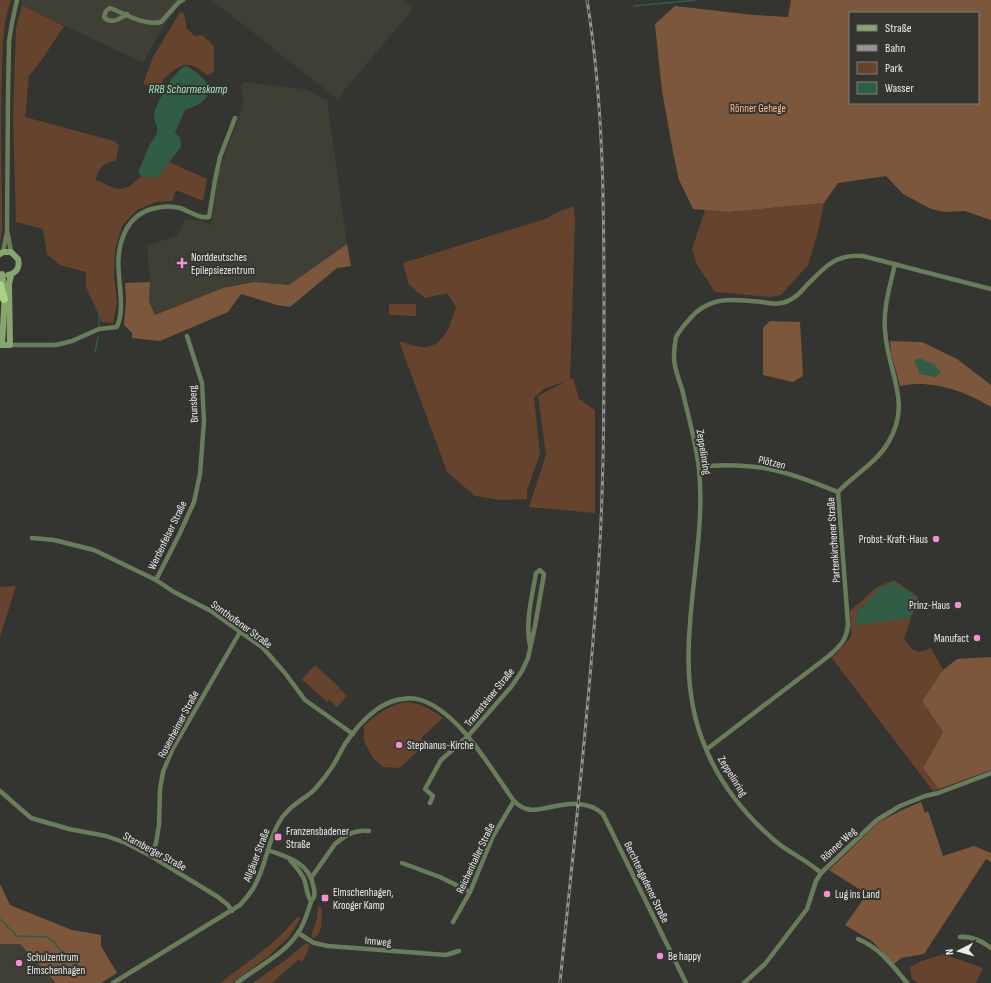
<svg xmlns="http://www.w3.org/2000/svg" width="991" height="983" viewBox="0 0 991 983" font-family="'Sofia Sans Condensed',sans-serif">
<style>
.built{fill:#3f3f36}
.green{fill:#65432c;fill-rule:evenodd}
.forest{fill:#7d573c;fill-rule:evenodd}
.water{fill:#305d44}
.lines{fill:none;stroke-linecap:round;stroke-linejoin:round}
.stream{stroke:#305d44;stroke-width:1.5}
.minor{stroke:#697d5b;stroke-width:4.5}
.secondary{stroke:#87a66f;stroke-width:6}
.trunk{stroke:#a7d484;stroke-width:8}
.rail-casing{stroke:#949593;stroke-width:3}
.rail{stroke:#343431;stroke-width:1.5;stroke-dasharray:4.5;stroke-linecap:butt}
.poi-dot{fill:#f391d6;stroke:#343431;stroke-width:1.5}
.labels{text-anchor:middle;stroke-width:4;stroke-linejoin:round;paint-order:stroke}
.park-label{font-size:11px;fill:#faba8e;stroke:#343431}
.poi-label{font-size:11px;fill:#ebecea;stroke:#343431;text-anchor:start}
.street-label{font-size:11px;fill:#ebecea;stroke:#343431}
.water-label{font-size:12px;font-style:italic;fill:#a0e9be;stroke:#343431}
</style>
<rect width="100%" height="100%" fill="#343431"/>
<!-- built -->
<g class="built">
<polygon points="20,0 186,0 179,5 162,28 143,63 22,5"/>
<polygon points="212,0 403,0 413,9 337,99"/>
<polygon points="244,82 305,89 327,100 347,244 289,285 254,282 223,288 155,315 149,301 150,282 147,245 178,236 185,219 201,221 211,225 218,174 226,151 240,114 243,102 241,86"/>
<polygon points="0,944 20,944 56,983 0,983"/>
</g>
<!-- green -->
<g class="green">
<path d="M0,0H11C3,21 3,45 2,67C0,121 2,176 2,230L0,244Z"/>
<path d="M22,5L64,26L43,58L29,76L25,117L114,141L119,145L116,161C104,163 98,167 96,180C118,190 122,195 141,176L157,178L169,162L207,179L203,201L176,190L172,201L156,202L137,210L122,226L115,250L114,276L117,302L113,323L102,322L86,287V272L60,265L47,254L43,229L16,222L13,116L16,28Z"/>
<path d="M180,12L184,14L187,29L195,36L202,35L214,46V72L207,75C194,65 188,60 173,71C164,78 164,78 158,88L143,84L153,57Z"/>
<polygon points="824,203 819,228 808,265 781,295 769,297 715,292 697,265 692,249 705,210 729,212"/>
<path d="M574,206L575,222L570,379L573,378L579,399L595,410V513L529,507L546,455L538,396L566,381L544,389L534,398L540,454L527,490V499L501,500L475,496L447,472L399,341C406,343 417,347 424,347C446,346 450,323 456,307L447,293L425,298L409,285L403,263L545,219L560,211Z"/>
<polygon points="389,304 416,304 416,316 389,315"/>
<path d="M894,580L918,597L904,639L912,649L919,652L931,648L943,670L922,701L943,732L923,768L939,789L933,791L832,658L851,637L850,611L877,587ZM865,604L910,618L888,620L857,612Z"/>
<polygon points="16,586 0,637 0,587"/>
<polygon points="315,665 340,688 331,698 340,689 347,696 337,707 329,700 327,702 302,679"/>
<path d="M408,702C423,704 432,710 443,718L421,738L425,744L400,768L383,767L373,758L364,741V726C376,714 391,704 408,702Z"/>
<path d="M318,905L322,910C321,920 324,934 313,938L312,937V933L317,919Z"/>
<path d="M297,917L301,918L289,937L269,956L232,983H220C247,962 276,944 297,917Z"/>
<polygon points="306,943 310,945 305,957 302,962 299,959 272,983 253,983 287,959"/>
<polygon points="943,954 983,968 976,983 919,983 912,979 910,967 922,961"/>
</g>
<!-- forest -->
<g class="forest">
<path d="M791,0H991V220L965,211L944,212L931,209L903,194L886,176L838,183L824,203L729,212L693,209L679,180L673,152L662,91L655,24L675,6L754,15L788,17ZM850,13H978V103H850Z"/>
<polygon points="347,244 351,266 337,268 290,307 277,305 241,294 228,312 160,341 132,338 132,333 124,325 126,301 125,283 150,282 149,301 155,315 223,288 254,282 289,285"/>
<polygon points="770,321 800,322 803,376 793,382 763,375 763,328"/>
<path d="M890,341L922,342L957,359L991,385V407C966,391 930,379 900,386L891,353Z"/>
<polygon points="991,657 991,770 939,789 923,768 943,732 922,701 943,670 957,659"/>
<polygon points="921,802 925,813 928,811 943,856 974,846 991,853 991,862 986,859 924,954 901,958 894,964 872,941 845,925 867,894 829,870 879,822 902,810"/>
<polygon points="0,884 10,905 72,930 101,935 101,946 117,973 101,983 56,983 20,944 0,944"/>
</g>
<!-- water -->
<g class="water">
<path d="M186,66C194,70 208,81 211,89C207,101 197,106 185,110L175,133L180,137L181,147L157,178L141,176L138,172C142,164 145,155 149,146C151,142 155,138 157,133C159,126 153,122 154,115C156,103 174,70 186,66Z"/>
<polygon points="919,358 934,364 941,373 935,377 920,374 914,361"/>
<polygon points="895,582 917,598 910,618 857,625 855,619 857,612 865,604 879,588"/>
</g>
<g class="lines">
<!-- stream -->
<g class="stream">
<polyline points="634,6 696,0"/>
<polyline points="99,309 99,325"/>
<polyline points="95,352 98,337"/>
<path d="M0,919L17,936L46,937C52,939 54,943 58,947C66,956 76,958 80,970"/>
</g>
<!-- minor -->
<g class="minor">
<path d="M127,14C119,19 111,25 104,17L106,11L110,8C126,14 144,26 161,22L179,2L183,0"/>
<polyline points="3,252 7,232"/>
<polyline points="11,252 7,230 8,99 9,41 12,23 17,0"/>
<path d="M10,345H56L72,341L99,329L117,327C124,309 120,293 119,275C116,247 124,214 156,208C163,206 172,206 180,208C189,211 199,219 209,217L215,180L220,157L235,118"/>
<path d="M699,467C720,464 743,465 764,468C788,472 815,483 838,492"/>
<polyline points="32,538 54,540 94,550 156,580 174,592 211,611 263,648 285,673 305,700 353,734"/>
<polyline points="156,580 179,535 194,502 200,474 204,421 202,383 187,336"/>
<path d="M707,749L830,655C841,645 847,639 848,624L838,492C854,475 876,463 888,443C913,402 887,372 885,330C883,308 890,286 895,264"/>
<polyline points="0,791 31,818 69,829 106,836 126,843 151,856 218,897 228,905 232,911"/>
<path d="M430,803L433,796L425,789L441,760L468,736L511,687L522,671L528,658L535,626L544,574L540,570L536,573C532,597 525,622 530,646"/>
<polyline points="151,856 156,843 159,825 160,789 163,772 172,750 240,632"/>
<path d="M290,860C295,866 300,871 304,879C307,886 306,894 311,901"/>
<polyline points="402,863 440,877 470,892"/>
<path d="M821,873C807,860 789,853 774,840C743,813 716,778 702,739C669,651 708,558 699,469C696,442 688,415 682,389C679,379 674,368 674,358C674,352 675,342 676,337C679,332 684,325 688,321C708,295 733,299 762,302C772,304 781,305 790,300C796,297 801,292 805,287C823,269 835,253 863,256L991,289"/>
<path d="M311,878L335,844C346,835 354,829 369,831"/>
<polyline points="453,922 470,892 493,836 514,801"/>
<polyline points="298,933 314,943 328,946 446,955 459,951"/>
<path d="M960,937C972,936 981,940 991,948"/>
<path d="M858,939C880,948 892,965 907,983"/>
<path d="M113,983L240,905C246,898 252,892 256,883C266,864 268,842 278,824C287,807 300,802 313,791C319,785 325,777 330,770C336,762 340,752 345,744C353,732 365,718 376,710C388,701 407,695 421,700C460,713 491,769 514,801C518,805 522,808 527,809C533,811 540,809 546,808C565,804 587,799 603,814L686,983"/>
<path d="M237,983C257,967 284,955 298,933C305,923 307,913 311,902C311,900 313,899 314,897C315,893 314,888 313,885C309,862 286,857 268,850"/>
<polyline points="744,983 765,964 807,909 816,881 821,873 877,820 900,806 925,796 938,793 991,773"/>
</g>
<!-- secondary -->
<g class="secondary">
<path d="M0,254L3,252H11L18,259C20,267 17,273 8,275"/>
<polyline points="2,274 5,292 2,345"/>
<polyline points="0,345 10,345 9,284 11,275"/>
</g>
<!-- trunk -->
<polyline class="trunk" points="0,285 4,299"/>
<defs>
<path id="rail" d="M560,983C573,852 588,720 597,588C604,498 604,407 604,316C604,210 604,105 587,0"/>
</defs>
<!-- rail casing -->
<use href="#rail" class="rail-casing"/>
<!-- rail -->
<use href="#rail" class="rail"/>
</g>
<!-- markers -->
<g class="poi-dot">
<path d="M180 257h4v4h4v4h-4v4h-4v-4h-4v-4h4z"/>
<circle cx="936" cy="539" r="4"/>
<circle cx="958" cy="605" r="4"/>
<circle cx="977" cy="638" r="4"/>
<circle cx="399" cy="745" r="4"/>
<rect x="274" y="833" width="8" height="8" rx="2"/>
<circle cx="827" cy="894" r="4"/>
<rect x="321" y="894" width="8" height="8" rx="2"/>
<circle cx="660" cy="956" r="4"/>
<circle cx="19" cy="963" r="4"/>
</g>
<g class="labels">
<!-- park labels -->
<g class="park-label">
<text x="758" y="112">Rönner Gehege</text>
</g>
<!-- poi labels -->
<g class="poi-label">
<text x="191" y="261">Norddeutsches<tspan x="191" dy="13">Epilepsiezentrum</tspan></text>
<text x="928" y="543" text-anchor="end">Probst-Kraft-Haus</text>
<text x="950" y="609" text-anchor="end">Prinz-Haus</text>
<text x="969" y="642" text-anchor="end">Manufact</text>
<text x="407" y="749">Stephanus-Kirche</text>
<text x="286" y="835">Franzensbadener<tspan x="286" dy="13">Straße</tspan></text>
<text x="333" y="896">Elmschenhagen,<tspan x="333" dy="13">Krooger Kamp</tspan></text>
<text x="835" y="898">Lug ins Land</text>
<text x="668" y="960">Be happy</text>
<text x="27" y="961">Schulzentrum<tspan x="27" dy="13">Elmschenhagen</tspan></text>
</g>
<!-- street labels -->
<g class="street-label">
<text transform="translate(193 404) rotate(-93)" y="4">Brunsberg</text>
<text transform="translate(704 452) rotate(81)" y="4">Zeppelinring</text>
<text transform="translate(772 462) rotate(13)" y="4">Plötzen</text>
<text transform="translate(167 535) rotate(-64)" y="4">Werdenfelser Straße</text>
<text transform="translate(833 540) rotate(-94)" y="4">Partenkirchener Straße</text>
<text transform="translate(242 624) rotate(36)" y="4">Sonthofener Straße</text>
<text transform="translate(489 697) rotate(-51)" y="4">Traunsteiner Straße</text>
<text transform="translate(178 724) rotate(-62)" y="4">Rosenheimer Straße</text>
<text transform="translate(733 776) rotate(58)" y="4">Zeppelinring</text>
<text transform="translate(838 844) rotate(-43)" y="4">Rönner Weg</text>
<text transform="translate(155 851) rotate(28)" y="4">Starnberger Straße</text>
<text transform="translate(256 855) rotate(-69)" y="4">Allgäuer Straße</text>
<text transform="translate(475 858) rotate(-65)" y="4">Reichenhaller Straße</text>
<text transform="translate(647 882) rotate(64)" y="4">Berchtesgadener Straße</text>
<text transform="translate(378 941) rotate(5)" y="4">Innweg</text>
</g>
<!-- water labels -->
<g class="water-label">
<text x="188" y="93">RRB Scharmeskamp</text>
</g>
</g>
<!-- legend -->
<rect x="849" y="12" width="130" height="92" fill="#343431" stroke="#7d7e7b"/>
<rect x="857" y="25" width="20" height="6" fill="#87a66f" stroke="#7d7e7b"/>
<text x="885" y="32" font-size="12" fill="#ebecea">Straße</text>
<rect x="857" y="45" width="20" height="6" fill="#949593" stroke="#7d7e7b"/>
<text x="885" y="52" font-size="12" fill="#ebecea">Bahn</text>
<rect x="857" y="62" width="20" height="12" fill="#65432c" stroke="#7d7e7b"/>
<text x="885" y="72" font-size="12" fill="#ebecea">Park</text>
<rect x="857" y="82" width="20" height="12" fill="#305d44" stroke="#7d7e7b"/>
<text x="885" y="92" font-size="12" fill="#ebecea">Wasser</text>
<!-- north arrow -->
<g transform="translate(959 951) rotate(264)" stroke="#343431" stroke-width="3" paint-order="stroke">
<path d="M0-3L7 15L0 10L-7 15Z" fill="#ebecea"/>
<text y="-6" font-size="11" font-weight="bold" text-anchor="middle" fill="#ebecea">N</text>
</g>
</svg>
